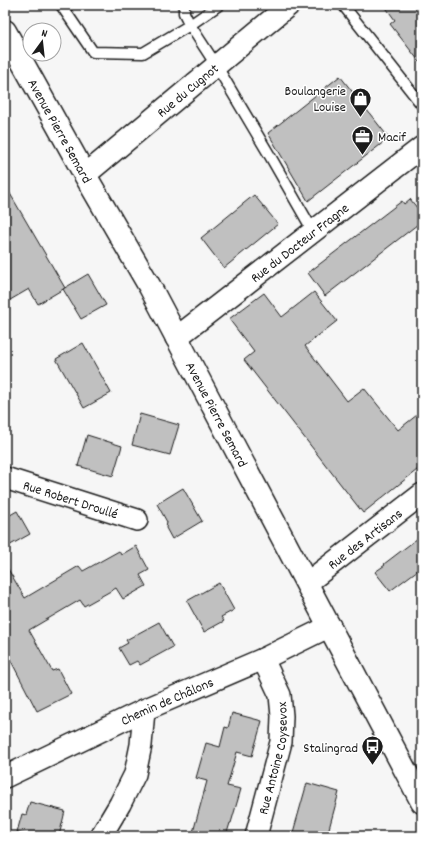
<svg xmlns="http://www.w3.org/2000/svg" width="427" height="841" viewBox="0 0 427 841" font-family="Dekko,sans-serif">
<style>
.building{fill:#c0c0c0;stroke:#1c1c1c}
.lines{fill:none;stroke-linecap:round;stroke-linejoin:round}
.service-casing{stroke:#1c1c1c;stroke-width:13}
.minor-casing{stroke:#1c1c1c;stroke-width:24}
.secondary-casing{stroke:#1c1c1c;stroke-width:25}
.service{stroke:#fff;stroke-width:10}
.minor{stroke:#fff;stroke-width:21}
.secondary{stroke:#fff;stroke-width:22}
.labels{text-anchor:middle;stroke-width:3;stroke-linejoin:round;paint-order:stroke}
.street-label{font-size:14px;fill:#1c1c1c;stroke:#fff}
.poi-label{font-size:14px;fill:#1c1c1c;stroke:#fff;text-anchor:end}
</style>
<rect width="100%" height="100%" fill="#f6f6f6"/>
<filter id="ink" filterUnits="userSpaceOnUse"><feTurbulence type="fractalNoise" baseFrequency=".025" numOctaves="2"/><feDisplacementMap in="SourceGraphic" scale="8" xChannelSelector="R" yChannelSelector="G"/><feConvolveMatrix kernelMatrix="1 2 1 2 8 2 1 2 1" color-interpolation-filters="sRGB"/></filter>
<g filter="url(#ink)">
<!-- building -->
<g class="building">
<polygon points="384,5 422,5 422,65 390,24 395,20"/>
<polygon points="340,76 389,138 308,201 268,133"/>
<polygon points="5,185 65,288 38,304 29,289 5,303"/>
<polygon points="254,195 278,224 224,268 201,238"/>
<polygon points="410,199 422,214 422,221 325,296 308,273 394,207 402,201 404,204"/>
<polygon points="88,274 106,305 81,319 63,289"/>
<polygon points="314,292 337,321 305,346 347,401 364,388 398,430 422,411 422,466 363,513 244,360 254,352 229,319 264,293 282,317"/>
<polygon points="83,343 111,393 84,408 56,359"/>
<polygon points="140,414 179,425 170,455 132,445"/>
<polygon points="87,435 122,446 113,476 78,466"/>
<polygon points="183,488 202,521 172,539 166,528 167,522 157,504"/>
<polygon points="17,511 30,534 5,548 5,518"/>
<polygon points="422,535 422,567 390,591 375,572 385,565 384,564"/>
<polygon points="136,546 149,570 140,575 146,586 123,599 116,588 84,606 80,600 29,630 52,671 58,669 71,694 37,711 10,659 5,662 5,564 25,598 79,566 83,571 119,551 121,555"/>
<polygon points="219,583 234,610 221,617 224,621 204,632 187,601"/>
<polygon points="159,622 173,647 140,665 137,661 129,665 119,648 128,643 126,640"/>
<polygon points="232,713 262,721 252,756 237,752 227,786 241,789 231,823 230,823 226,836 192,836 207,781 196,778 206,743 220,747 225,727 228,728"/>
<polygon points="307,783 339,792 327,836 292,836"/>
<polygon points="30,802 65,811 59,836 31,836 17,832 22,814 26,815"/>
</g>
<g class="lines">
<defs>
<g id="service">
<polyline points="61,5 93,52 143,53 190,25 219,5"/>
<polyline points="184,5 184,13 190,25 216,65 270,156 313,231"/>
<polyline points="343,5 422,105"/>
</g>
<g id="minor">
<path id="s1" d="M85,175L289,5"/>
<path id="s2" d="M176,338L422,147"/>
<path id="s3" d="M5,478L137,520"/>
<path id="s4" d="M307,583L422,494"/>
<path id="s5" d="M5,777L144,710L263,659L330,626"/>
<polyline points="101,836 120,804 135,774 141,745 144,710"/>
<path id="s6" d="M256,836L281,742L282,716L280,695L263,659"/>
</g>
<g id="secondary">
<path id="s7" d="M5,31L85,175L150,287L422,802"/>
</g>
</defs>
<!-- service casing -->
<use href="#service" class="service-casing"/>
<!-- minor casing -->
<use href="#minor" class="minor-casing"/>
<!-- secondary casing -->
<use href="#secondary" class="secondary-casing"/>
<!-- service -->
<use href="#service" class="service"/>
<!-- minor -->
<use href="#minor" class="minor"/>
<!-- secondary -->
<use href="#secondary" class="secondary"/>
</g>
</g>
<!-- icons -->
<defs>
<symbol id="shop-pin" viewBox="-11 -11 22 30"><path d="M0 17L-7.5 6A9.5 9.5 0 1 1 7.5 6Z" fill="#1c1c1c" stroke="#fff"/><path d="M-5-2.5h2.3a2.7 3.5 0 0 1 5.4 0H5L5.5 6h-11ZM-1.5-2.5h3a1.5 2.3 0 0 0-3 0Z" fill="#fff"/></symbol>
<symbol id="office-pin" viewBox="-11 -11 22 30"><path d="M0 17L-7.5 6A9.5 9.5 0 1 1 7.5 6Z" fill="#1c1c1c" stroke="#fff"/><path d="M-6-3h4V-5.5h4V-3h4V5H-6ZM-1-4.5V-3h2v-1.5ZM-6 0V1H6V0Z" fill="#fff"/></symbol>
<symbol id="bus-pin" viewBox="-11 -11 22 30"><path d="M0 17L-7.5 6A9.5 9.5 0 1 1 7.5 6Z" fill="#1c1c1c" stroke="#fff"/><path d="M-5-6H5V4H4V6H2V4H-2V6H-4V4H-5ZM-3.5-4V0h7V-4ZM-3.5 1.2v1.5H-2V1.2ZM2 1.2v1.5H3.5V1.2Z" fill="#fff"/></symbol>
</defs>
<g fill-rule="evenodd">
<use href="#shop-pin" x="348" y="86" width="25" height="34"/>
<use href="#office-pin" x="350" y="124" width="25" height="34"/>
<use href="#bus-pin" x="360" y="734" width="25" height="34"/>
</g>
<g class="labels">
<!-- street labels -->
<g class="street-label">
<text dy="5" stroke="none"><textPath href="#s1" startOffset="133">Rue du Cugnot</textPath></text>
<text dy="5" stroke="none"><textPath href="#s7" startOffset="114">Avenue Pierre Semard</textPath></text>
<text dy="5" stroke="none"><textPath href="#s2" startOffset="156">Rue du Docteur Fragne</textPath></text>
<text dy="5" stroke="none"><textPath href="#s7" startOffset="438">Avenue Pierre Semard</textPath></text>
<text dy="5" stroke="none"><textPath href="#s3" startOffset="69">Rue Robert Droullé</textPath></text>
<text dy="5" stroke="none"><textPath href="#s4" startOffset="73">Rue des Artisans</textPath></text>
<text dy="5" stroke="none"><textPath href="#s5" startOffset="179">Chemin de Châlons</textPath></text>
<text dy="5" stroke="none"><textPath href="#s6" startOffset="80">Rue Antoine Coysevox</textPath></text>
</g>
<!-- poi labels -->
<g class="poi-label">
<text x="346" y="95">Boulangerie<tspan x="346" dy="16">Louise</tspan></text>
<text x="378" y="141" text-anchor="start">Macif</text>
<text x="358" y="752">Stalingrad</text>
</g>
</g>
<!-- margin -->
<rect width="427" height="841" fill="none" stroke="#fff" stroke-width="20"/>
<rect x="10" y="10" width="407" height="821" fill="none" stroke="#1c1c1c" stroke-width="1.5" filter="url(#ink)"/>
<!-- north arrow -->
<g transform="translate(42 42) rotate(15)"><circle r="19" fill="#ffffff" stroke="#a4a4a4"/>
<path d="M0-3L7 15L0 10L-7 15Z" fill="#1c1c1c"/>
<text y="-6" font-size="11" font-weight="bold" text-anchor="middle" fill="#1c1c1c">N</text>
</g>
</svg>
